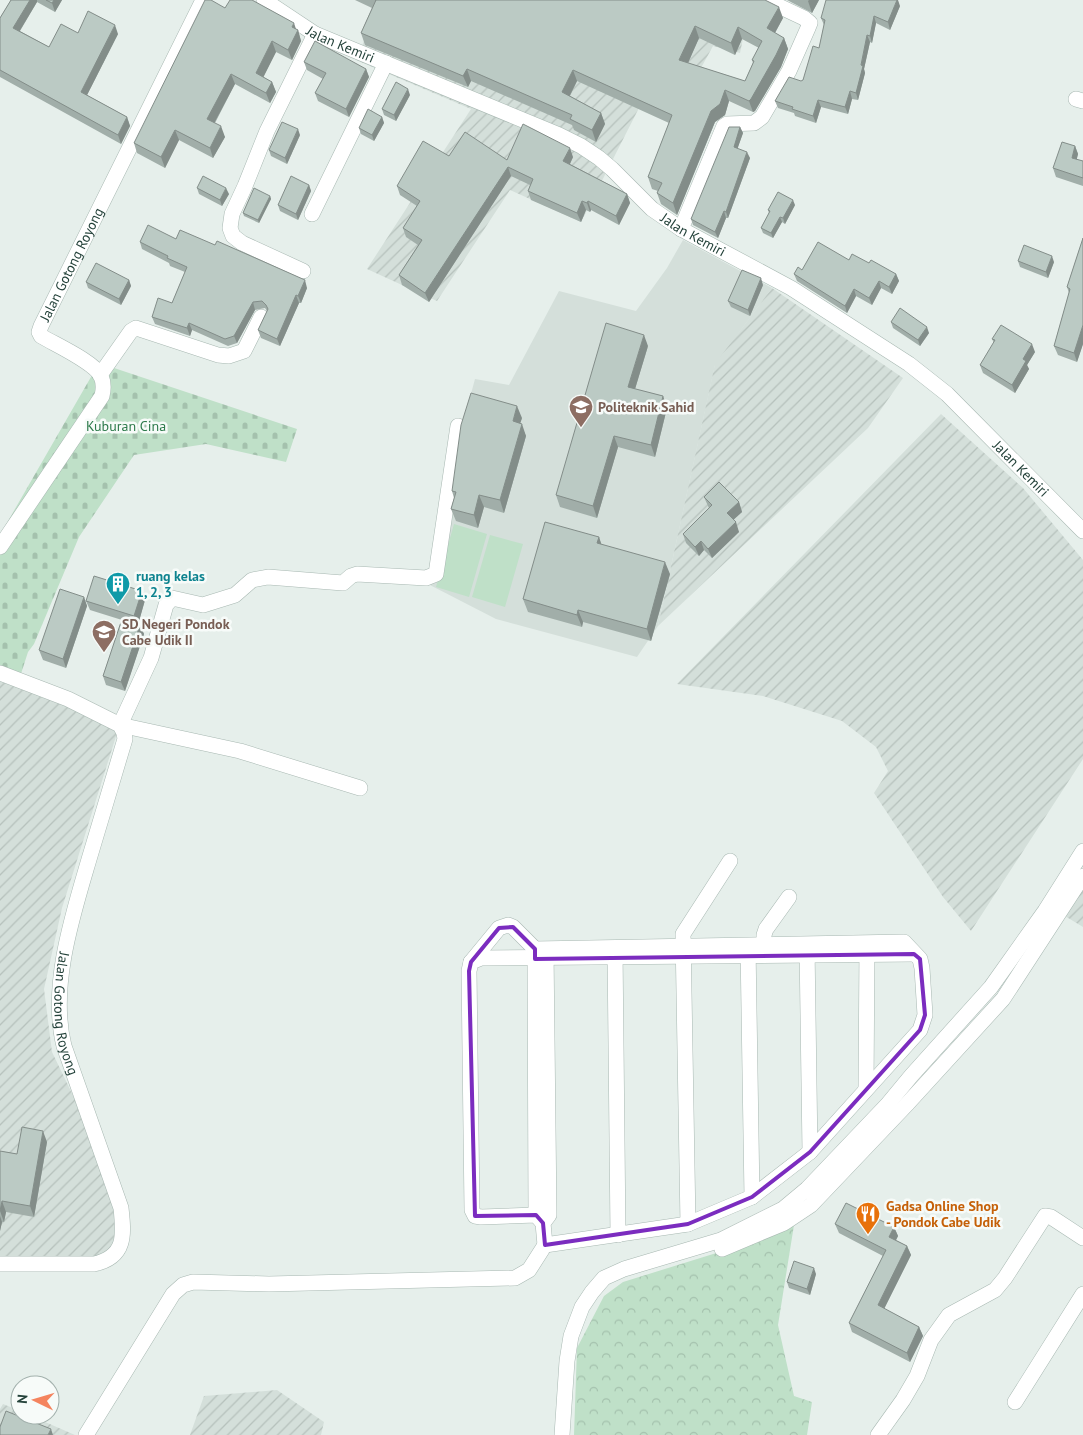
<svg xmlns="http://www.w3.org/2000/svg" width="1083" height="1435" viewBox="0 0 1083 1435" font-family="'PT Sans',sans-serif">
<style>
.built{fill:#d4dfda}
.industrial{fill:url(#industrial-furrows)}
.forest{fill:url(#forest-crowns)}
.cemetery{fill:url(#cemetery-stones)}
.garden{fill:#bfe0c8}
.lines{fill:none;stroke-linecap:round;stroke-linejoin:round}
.minor-casing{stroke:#a8b8b2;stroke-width:16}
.minor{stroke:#fff;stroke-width:15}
.wall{fill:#a1aea9;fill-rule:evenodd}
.shaded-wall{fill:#838d89}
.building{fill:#bbcac4;stroke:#838d89;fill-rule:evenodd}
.marked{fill:none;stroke:#7b2cbf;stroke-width:4;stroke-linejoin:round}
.labels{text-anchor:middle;stroke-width:5;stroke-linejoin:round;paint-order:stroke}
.street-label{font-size:14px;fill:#24423a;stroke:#f7fbf9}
.education-label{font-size:14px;font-weight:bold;fill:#785e54;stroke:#f7fbf9;text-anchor:start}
.park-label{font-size:14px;fill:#2d7a4b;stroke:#f7fbf9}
.culture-label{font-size:14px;font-weight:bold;fill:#0d838f;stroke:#f7fbf9;text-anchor:start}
.food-label{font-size:14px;font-weight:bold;fill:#c56008;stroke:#f7fbf9;text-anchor:start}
</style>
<defs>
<pattern id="industrial-furrows" width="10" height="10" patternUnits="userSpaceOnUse" patternTransform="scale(1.25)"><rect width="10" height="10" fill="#d4dfda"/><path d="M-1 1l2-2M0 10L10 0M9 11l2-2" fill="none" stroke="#b6c1bc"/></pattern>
<pattern id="forest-crowns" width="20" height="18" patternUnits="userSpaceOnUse" patternTransform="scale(1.25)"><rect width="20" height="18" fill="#bfe0c8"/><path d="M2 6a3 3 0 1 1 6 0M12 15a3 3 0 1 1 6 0" fill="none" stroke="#a4c1ad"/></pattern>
<pattern id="cemetery-stones" width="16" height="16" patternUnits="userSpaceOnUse" patternTransform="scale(1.25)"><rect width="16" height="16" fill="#bfe0c8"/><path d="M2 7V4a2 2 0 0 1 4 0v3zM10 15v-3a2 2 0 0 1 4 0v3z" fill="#a4c1ad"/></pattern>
</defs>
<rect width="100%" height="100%" fill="#e6efeb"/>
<!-- built -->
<polygon class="built" points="683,240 772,288 715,365 658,626 637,657 496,619 426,583 450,471 475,379 509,385 559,291 636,311 667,268"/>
<!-- industrial -->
<g class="industrial">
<polygon points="381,0 751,0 740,53 713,46 672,121 641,104 581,222 510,190 437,301 367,269 471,109 356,60"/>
<polygon points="772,288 903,378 868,428 658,626 715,364"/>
<polygon points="941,414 1023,488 1083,560 1083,759 971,931 943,897 874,793 888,771 876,747 842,721 763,696 677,684"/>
<polygon points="0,677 64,697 118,730 62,908 44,989 52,1052 121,1195 125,1254 0,1261"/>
<polygon points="1083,878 1083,927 1060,913"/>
<polygon points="277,1390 324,1422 321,1435 190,1435 204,1396"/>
<polygon points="3,1404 20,1411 20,1415 29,1415 75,1435 0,1435 0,1409"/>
</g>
<!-- forest -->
<polygon class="forest" points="794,1225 778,1325 794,1396 812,1402 807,1435 574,1435 577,1348 604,1296 623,1282 726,1250"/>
<!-- cemetery -->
<polygon class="cemetery" points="99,363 297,429 286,462 206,444 134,455 79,537 34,644 28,652 18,683 0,677 0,535"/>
<!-- garden -->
<g class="garden">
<polygon points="454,524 487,534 469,597 436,587"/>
<polygon points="490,535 523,544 505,607 472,597"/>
</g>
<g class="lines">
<defs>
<g id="minor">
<path id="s1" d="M264,0L315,34L559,135L581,146L599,158L612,169L652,209L681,229L791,288L909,364L947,394L1083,531"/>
<polyline points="1076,99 1083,101"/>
<polyline points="312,214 386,63"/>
<polyline points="681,229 724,126 727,124 754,123 762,117 789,71 808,28 810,23 804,18 768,1"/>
<polyline points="303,271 242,243 233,236 230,228 232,214 245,186 267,131 315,34"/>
<polyline points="100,375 131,331 136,328 218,355 229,356 244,351 261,317"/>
<path id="s2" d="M0,547L102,396C104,388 104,383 101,376C94,362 56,345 41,336L39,332L41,326L203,0"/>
<path id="s3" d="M0,673L68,699L120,725L124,733L125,739C113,778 102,817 90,856C73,914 49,986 64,1046L121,1208C124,1235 126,1257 94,1264H0"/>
<polyline points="360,788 240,751 120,725 151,658 166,605 172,598 203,605 235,595 252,580 268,577 343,583 351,576 357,574 426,578 436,574 458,426"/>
<polyline points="764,944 764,935 766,929 789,897"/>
<polyline points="748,946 752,1197"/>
<polyline points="807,946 810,1152"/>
<polyline points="535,949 536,1215"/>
<polyline points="615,949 618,1235"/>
<polyline points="866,1089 867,946"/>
<polyline points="543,1223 536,1215 481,1217 475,1216 472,1210 469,971 471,962 481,958 914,954"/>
<polyline points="688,1224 683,934 730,861"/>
<polyline points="545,1245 543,1223 549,1215 546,950"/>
<polyline points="722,1249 784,1223 811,1205 908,1103 1003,999 1083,876"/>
<polyline points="1015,1402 1083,1294"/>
<polyline points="86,1435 173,1294 183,1285 193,1282 269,1284 515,1278 529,1270 545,1245 688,1224 752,1197 810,1152 920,1030 925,1015 922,968 920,959 904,942 535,949 513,927 508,925 499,928 471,962"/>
<polyline points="562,1435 567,1361 571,1336 582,1307 592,1292 604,1278 624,1269 721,1240 783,1209 807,1189 887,1105 911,1076 991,987 1045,911 1083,851"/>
<polyline points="878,1435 903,1400 917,1376 931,1340 949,1315 995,1290 1005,1278 1045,1216 1051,1217 1083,1238"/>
</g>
</defs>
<!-- minor casing -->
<use href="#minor" class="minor-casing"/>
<!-- minor -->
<use href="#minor" class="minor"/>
</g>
<!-- wall -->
<g class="wall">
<polygon points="11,0 62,0 55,12 37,2 20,31 49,47 78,33 118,34 87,95 127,117 130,126 121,144 0,77 0,18"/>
<path d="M355,0H765L783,18L775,33L784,38L788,49L781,67L755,111L753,112L729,101L725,115L715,122L677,215L661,204L657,193L658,191L652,189L648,177L669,123L577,81L570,96L601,113L605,124L596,142L574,130L572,125L471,81L468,87L365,45L361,33L372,8ZM699,38L735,55L742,39L759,48L752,60L753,63L745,81L688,63Z"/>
<polygon points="787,0 819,0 812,13"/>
<polygon points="900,6 890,30 876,23 872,43 870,42 864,69 865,73 858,100 852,99 848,114 821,107 816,123 795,116 794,113 778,108 775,101 803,80 819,48 824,25 821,18"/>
<polygon points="225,8 296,29 298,30 301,41 292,60 276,52 263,77 272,82 276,92 270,103 235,84 215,123 225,137 213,158 179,140 165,168 137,153 134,143"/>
<polygon points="304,62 366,69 369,77 349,117 318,101 315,93 323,79 307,70"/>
<polygon points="410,95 396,121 384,115 382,109"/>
<polygon points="382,117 384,123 374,141 361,134 359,128"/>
<polygon points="740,127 743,133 737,149 750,158 728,218 726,218 718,238 693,225 691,219"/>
<polygon points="300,135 287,164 271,156 269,150"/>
<polygon points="1075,146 1078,154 1076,160 1083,161 1083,186 1056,177 1053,168"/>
<polygon points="449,156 507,160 573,157 570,164 627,194 630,203 619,225 591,210 590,212 586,210 581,222 531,200 528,191 530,185 511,176 429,302 402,285 399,275 418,245 406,237 403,228 417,206 400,195 397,186"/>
<polygon points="309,185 311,191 298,220 280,211 278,205"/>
<polygon points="197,188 229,194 222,206 199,194"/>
<polygon points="270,196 271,199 259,223 244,216 243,213"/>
<polygon points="795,205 785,224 782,222 773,238 763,233 761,228 769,213 768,210"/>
<polygon points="1083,238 1083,344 1077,362 1058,355 1054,346 1069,293 1067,287"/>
<polygon points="176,239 307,288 301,303 299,303 280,346 261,338 258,330 267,311 265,308 255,310 237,343 228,346 192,330 190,336 155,324 152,317 172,303 185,272 170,266 169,263 142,249 140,242"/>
<polygon points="849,260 869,263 896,274 899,281 892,294 881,288 872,305 856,296 847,313 797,281 794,274"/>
<polygon points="1018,261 1054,262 1048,278 1020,267"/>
<polygon points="129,280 131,286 121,305 88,288 86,282"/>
<polygon points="763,285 750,316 731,307 728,301"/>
<polygon points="891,322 929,333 920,346 893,328"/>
<polygon points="992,339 1035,352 1027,365 1029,369 1015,393 983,373 980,365 994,343"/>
<polygon points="648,346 635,389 663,396 667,408 655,457 618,447 597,518 560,507 556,495"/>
<polygon points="522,418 520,423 526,436 504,513 484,507 478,528 456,521 451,509 454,498 452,491"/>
<polygon points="704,497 739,502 742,512 733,520 739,532 712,558 704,550 699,556 686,543 683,534 709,508 708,506"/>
<polygon points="599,537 601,544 670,574 651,641 583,622 582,627 528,612 523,599"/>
<polygon points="84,597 87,606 66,668 43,660 39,650"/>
<polygon points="145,600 138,624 144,634 125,691 106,685 103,676 122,620 90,610 86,601"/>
<polygon points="47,1142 34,1217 6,1212 4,1222 2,1222 0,1231 0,1151 17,1154"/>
<polygon points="835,1224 894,1227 898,1236 896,1240 907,1246 911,1255 884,1309 919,1327 923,1336 910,1362 852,1332 849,1323 883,1256 839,1233"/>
<polygon points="816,1274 810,1295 789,1288 787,1282"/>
</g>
<!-- shaded-wall -->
<g class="shaded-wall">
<polygon points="30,0 37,0 37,2 16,37 13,28"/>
<polygon points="54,0 62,0 55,12 52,3"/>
<polygon points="809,0 819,0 812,13 808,1"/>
<polygon points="897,0 898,0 900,6 890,30 888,22"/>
<polygon points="779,7 783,18 771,40 767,28"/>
<polygon points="874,16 876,23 872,43 870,36"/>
<polygon points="294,23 297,32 298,30 301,41 292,60 288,50 292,27"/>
<polygon points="115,25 118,34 84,101 81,92"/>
<polygon points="695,26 699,38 684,72 679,60"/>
<polygon points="738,27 742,39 735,55 731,43"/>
<polygon points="867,35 870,42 864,69 865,73 858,100 856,93"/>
<polygon points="784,38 788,49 781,67 755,111 753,112 749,101"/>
<polygon points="272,41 276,52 260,84 256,73"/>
<polygon points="366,69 369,77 349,117 346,109"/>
<polygon points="467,69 471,81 468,87 463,76"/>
<polygon points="573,70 577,81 566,103 562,92"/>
<polygon points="231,74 235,84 211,129 207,119"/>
<polygon points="272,82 276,92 270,103 266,93"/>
<polygon points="408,89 410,95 396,121 394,115"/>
<polygon points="725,90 729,101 725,115 715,122 677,215 673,203 711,111"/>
<polygon points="850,91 852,99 848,114 845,107"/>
<polygon points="818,100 821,107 816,123 813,116"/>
<polygon points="601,113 605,124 596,142 592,130"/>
<polygon points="127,117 130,126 121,144 118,135"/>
<polygon points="382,117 384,123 374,141 372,135"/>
<polygon points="221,126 225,137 213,158 210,148"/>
<polygon points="740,127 743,133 736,153 734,147"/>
<polygon points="298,129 300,135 287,164 285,158"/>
<polygon points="175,130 179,140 165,168 161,157"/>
<polygon points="1075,146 1078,154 1075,167 1072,158"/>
<polygon points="570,148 573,157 567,170 563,161"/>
<polygon points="747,152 750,158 728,218 726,212"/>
<polygon points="508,167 511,176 429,302 425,293"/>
<polygon points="309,185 311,191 298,220 296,214"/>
<polygon points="226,188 229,194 222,206 220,200"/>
<polygon points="627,194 630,203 619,225 616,216"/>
<polygon points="270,196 271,199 259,223 258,220"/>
<polygon points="793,200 795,205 785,224 783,218"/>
<polygon points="582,201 586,210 581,222 577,213"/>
<polygon points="588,201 591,210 590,212 587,203"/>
<polygon points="724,211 726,218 718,238 715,232"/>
<polygon points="780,217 782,222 773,238 771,233"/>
<polygon points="1052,256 1054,262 1048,278 1046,272"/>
<polygon points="896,274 899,281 892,294 889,287"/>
<polygon points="761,278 763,285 750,316 748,310"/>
<polygon points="129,280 131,286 121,305 119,299"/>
<polygon points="305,280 307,288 301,303 298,296"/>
<polygon points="879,281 881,288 872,305 869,298"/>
<polygon points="854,289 856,296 847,313 845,306"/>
<polygon points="296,295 299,303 280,346 277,339"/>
<polygon points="253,302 255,310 237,343 234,336"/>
<polygon points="189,323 192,330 190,336 187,328"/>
<polygon points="1083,325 1083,344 1077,362 1074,353"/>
<polygon points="927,327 929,333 920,346 918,340"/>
<polygon points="644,335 648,346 632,399 628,387"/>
<polygon points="1032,344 1035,352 1027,365 1029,369 1015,393 1012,385 1023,359"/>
<polygon points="663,396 667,408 655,457 651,445"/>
<polygon points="517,406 522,418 517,433 513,421"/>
<polygon points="522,424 526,436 504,513 500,500"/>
<polygon points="614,436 618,447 597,518 593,506"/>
<polygon points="479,495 484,507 478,528 474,515"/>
<polygon points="739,502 742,512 731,522 727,513"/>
<polygon points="736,522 739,532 712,558 708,549"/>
<polygon points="599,537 603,549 597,543"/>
<polygon points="701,541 704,550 699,556 695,547"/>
<polygon points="665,562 670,574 651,641 647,629"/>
<polygon points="142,591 145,600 138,625 134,616"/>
<polygon points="84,597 87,606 66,668 63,659"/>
<polygon points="578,610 583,622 582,627 577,615"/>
<polygon points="140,625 144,634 125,691 121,682"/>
<polygon points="43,1131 47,1142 34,1217 30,1206"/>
<polygon points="2,1201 6,1212 4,1222 0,1211"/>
<polygon points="0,1216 2,1222 0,1231"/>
<polygon points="894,1227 898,1236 893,1246 889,1237"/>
<polygon points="907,1246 911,1255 881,1315 878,1305"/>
<polygon points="814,1268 816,1274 810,1295 807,1289"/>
<polygon points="919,1327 923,1336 910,1362 907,1353"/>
<polygon points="51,1429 53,1435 48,1435"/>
</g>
<!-- building -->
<g class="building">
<polygon points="11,0 30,0 13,28 49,47 61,24 78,33 88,11 115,25 81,92 127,117 118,135 0,70 0,18"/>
<polygon points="46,0 54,0 52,3"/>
<polygon points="205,0 211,0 225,8 230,0 252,0 294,23 292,27 298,30 288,50 272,41 256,73 272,82 266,93 231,74 207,119 221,126 210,148 175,130 161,157 134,143"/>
<path d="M375,0H765L779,7L767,28L784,38L776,55L751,99L749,101L725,90L720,104L711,111L673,203L657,193L662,183L648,177L672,115L573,70L562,92L601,113L592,130L570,119L572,115L467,69L463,76L361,33L376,0ZM695,26L731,43L738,27L762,41L752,60L754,61L745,81L679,60Z"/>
<polygon points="826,0 897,0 888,22 874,16 870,36 867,35 861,65 863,66 856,93 850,91 845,107 818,100 813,116 792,109 793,107 775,101 789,77 801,81 803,80 813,46 819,48 825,20 821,18"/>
<polygon points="315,41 366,69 346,109 315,93 326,73 304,62"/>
<polygon points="396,82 408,89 394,115 382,109"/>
<polygon points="368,109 382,117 372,135 359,128"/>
<polygon points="282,122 298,129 285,158 269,150"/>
<polygon points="523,124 570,148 563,161 627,194 616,216 588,201 587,203 582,201 577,213 528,191 533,179 508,167 425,293 399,275 422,240 403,228 420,201 397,186 423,141 449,156 465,132 507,160"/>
<polygon points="729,127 740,127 734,147 747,152 726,212 724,211 715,232 691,219"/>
<polygon points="1062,142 1075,146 1072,158 1083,161 1083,178 1053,168"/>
<polygon points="203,176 226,188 220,200 197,188"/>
<polygon points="291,176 309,185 296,214 278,205"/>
<polygon points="254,188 270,196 258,220 243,213"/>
<polygon points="778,192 793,200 783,218 780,217 771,233 761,228 770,211 768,210"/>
<polygon points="148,225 176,239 180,230 215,245 217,241 305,280 298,296 296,295 277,339 258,330 268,309 266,305 262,301 253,302 234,336 225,339 189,323 187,328 152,317 158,298 172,303 187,267 167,258 168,256 140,242"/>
<polygon points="1083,238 1083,325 1074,353 1054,346 1070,289 1067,287"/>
<polygon points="818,242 849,260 852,254 869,263 871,260 896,274 889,287 879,281 869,298 854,289 845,306 794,274 798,267 802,270"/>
<polygon points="1024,245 1052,256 1046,272 1018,261"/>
<polygon points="96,263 129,280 119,299 86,282"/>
<polygon points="742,270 761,278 748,310 728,301"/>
<polygon points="900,308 927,327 918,340 891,322"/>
<polygon points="606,323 644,335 628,387 663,396 651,445 614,436 593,506 556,495"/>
<polygon points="1001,325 1032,344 1023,359 1026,361 1012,385 980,365 995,340 992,339"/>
<polygon points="471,393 517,406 513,421 522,424 500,500 479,495 474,515 451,509 456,492 452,491 461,425"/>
<polygon points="719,482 739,502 727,513 736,522 708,549 701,541 695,547 683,534 712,505 704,497"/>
<polygon points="545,522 599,537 597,543 665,562 647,629 578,610 577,615 523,599"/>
<polygon points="94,576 142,591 134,616 86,601"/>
<polygon points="60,589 84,597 63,659 39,650"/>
<polygon points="122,619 140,625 121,682 103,676"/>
<polygon points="22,1127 43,1131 30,1206 2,1201 0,1211 0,1151 17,1154"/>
<polygon points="846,1203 894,1227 889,1237 907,1246 878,1305 919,1327 907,1353 849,1323 886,1250 835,1224"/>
<polygon points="794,1261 814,1268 807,1289 787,1282"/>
<polygon points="6,1411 51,1429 48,1435 0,1435 0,1427"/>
</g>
<!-- marked area -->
<path class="marked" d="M513,927L535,949V959L914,954L920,959L925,1015L920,1030L810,1152L752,1197L688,1224L545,1245L543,1223L536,1215L475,1216L469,971L471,962L499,928Z"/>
<!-- icons -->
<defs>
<symbol id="university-pin" viewBox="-11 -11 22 30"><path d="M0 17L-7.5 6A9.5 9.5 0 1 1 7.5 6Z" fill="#8d6e63" stroke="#f7fbf9"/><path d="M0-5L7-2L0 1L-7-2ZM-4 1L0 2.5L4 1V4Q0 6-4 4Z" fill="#fff"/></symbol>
<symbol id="building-pin" viewBox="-11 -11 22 30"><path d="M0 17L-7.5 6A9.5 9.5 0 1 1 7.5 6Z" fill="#0f9aa8" stroke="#f7fbf9"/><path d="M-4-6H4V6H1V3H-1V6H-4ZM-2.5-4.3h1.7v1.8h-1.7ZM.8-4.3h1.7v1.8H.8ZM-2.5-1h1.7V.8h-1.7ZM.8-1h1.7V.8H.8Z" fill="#fff"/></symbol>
<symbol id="school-pin" viewBox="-11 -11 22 30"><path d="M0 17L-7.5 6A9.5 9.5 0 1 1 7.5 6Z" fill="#8d6e63" stroke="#f7fbf9"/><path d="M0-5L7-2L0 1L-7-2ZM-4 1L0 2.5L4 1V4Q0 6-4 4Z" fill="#fff"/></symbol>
<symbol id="restaurant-pin" viewBox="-11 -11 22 30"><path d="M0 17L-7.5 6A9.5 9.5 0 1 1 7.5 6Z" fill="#e8710a" stroke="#f7fbf9"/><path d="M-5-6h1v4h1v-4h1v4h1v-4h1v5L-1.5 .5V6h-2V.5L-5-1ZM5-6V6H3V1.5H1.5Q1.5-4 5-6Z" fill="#fff"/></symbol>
</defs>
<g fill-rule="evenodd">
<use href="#university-pin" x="567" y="393" width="28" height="38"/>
<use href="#building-pin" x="104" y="570" width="28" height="38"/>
<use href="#school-pin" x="90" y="618" width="28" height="38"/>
<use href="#restaurant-pin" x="854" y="1200" width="28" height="38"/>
</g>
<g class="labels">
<!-- street labels -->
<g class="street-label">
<text dy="5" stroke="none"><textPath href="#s1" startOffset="89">Jalan Kemiri</textPath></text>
<text dy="5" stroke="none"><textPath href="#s1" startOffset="494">Jalan Kemiri</textPath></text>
<text dy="5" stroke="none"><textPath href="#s2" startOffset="355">Jalan Gotong Royong</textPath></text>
<text dy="5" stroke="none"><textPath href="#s1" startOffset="899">Jalan Kemiri</textPath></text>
<text dy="5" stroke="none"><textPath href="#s3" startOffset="430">Jalan Gotong Royong</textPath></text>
</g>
<!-- education labels -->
<g class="education-label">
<text x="598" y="412">Politeknik Sahid</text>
<text x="122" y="629">SD Negeri Pondok<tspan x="122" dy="16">Cabe Udik II</tspan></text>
</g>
<!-- park labels -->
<g class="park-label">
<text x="126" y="431">Kuburan Cina</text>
</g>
<!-- culture labels -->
<g class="culture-label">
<text x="136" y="581">ruang kelas<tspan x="136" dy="16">1, 2, 3</tspan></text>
</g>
<!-- food labels -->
<g class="food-label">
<text x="886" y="1211">Gadsa Online Shop<tspan x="886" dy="16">- Pondok Cabe Udik</tspan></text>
</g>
</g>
<!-- north arrow -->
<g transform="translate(35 1400) rotate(275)"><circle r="24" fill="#f7fbf9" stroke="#a3b1ad"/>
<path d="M0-4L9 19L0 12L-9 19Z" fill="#f4845f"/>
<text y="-8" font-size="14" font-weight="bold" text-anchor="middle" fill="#24423a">N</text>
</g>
</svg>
